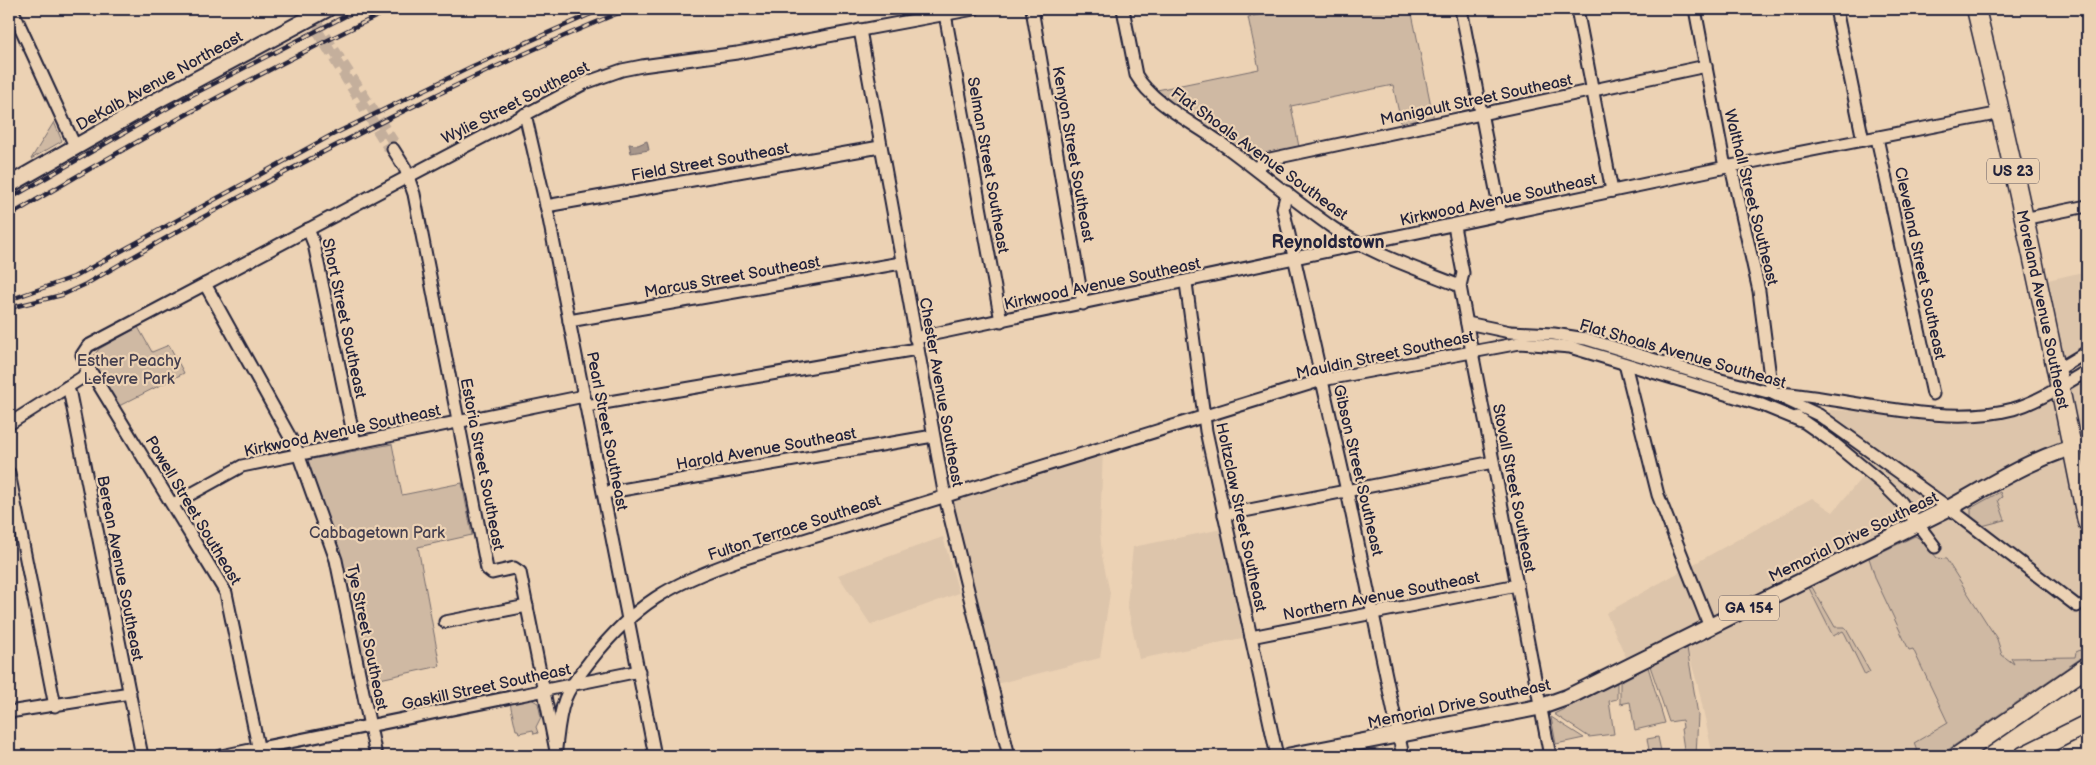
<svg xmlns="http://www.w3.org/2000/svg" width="2096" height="765" viewBox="0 0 2096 765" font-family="'Balsamiq Sans',sans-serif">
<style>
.built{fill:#ddc5ab}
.green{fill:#cfb9a3;stroke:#786e6f}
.water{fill:#a7968b;stroke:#72686b}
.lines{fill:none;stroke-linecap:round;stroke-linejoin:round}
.minor-tunnel{stroke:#c4af9c;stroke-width:11;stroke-dasharray:11 5.5;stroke-linecap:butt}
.minor-casing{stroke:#22223b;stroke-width:15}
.major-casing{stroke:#22223b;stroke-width:19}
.highway-casing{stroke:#22223b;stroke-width:21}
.minor{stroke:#ecd2b4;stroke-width:11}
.major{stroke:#ecd2b4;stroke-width:15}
.highway{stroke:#ecd2b4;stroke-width:18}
.rail-casing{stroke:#22223b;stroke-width:4.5}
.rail{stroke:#ecd2b4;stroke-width:2.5;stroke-dasharray:8;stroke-linecap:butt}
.labels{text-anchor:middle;stroke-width:4.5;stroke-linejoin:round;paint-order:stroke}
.shield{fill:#ecd2b4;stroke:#5f575f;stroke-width:1}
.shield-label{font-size:15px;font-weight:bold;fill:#22223b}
.street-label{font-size:16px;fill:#22223b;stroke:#ecd2b4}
.park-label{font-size:16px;fill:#454050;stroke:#ecd2b4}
.neighbourhood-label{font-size:18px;font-weight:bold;fill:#22223b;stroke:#ecd2b4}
</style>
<rect width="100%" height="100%" fill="#ecd2b4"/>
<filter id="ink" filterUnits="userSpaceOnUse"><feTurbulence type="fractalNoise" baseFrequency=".02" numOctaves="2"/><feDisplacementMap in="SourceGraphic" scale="10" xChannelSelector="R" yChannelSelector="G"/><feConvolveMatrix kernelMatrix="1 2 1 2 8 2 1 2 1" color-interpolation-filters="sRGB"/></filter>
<g filter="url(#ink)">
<!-- built -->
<g class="built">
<polygon points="2087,271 2087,649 1936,756 1713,756 1698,686 1687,648 1634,675 1606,613 1812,498 1833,512 1867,471 1821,435 1830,410 1937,413 2014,408 2049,383 2031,284"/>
<polygon points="1103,449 1100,531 1102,556 1110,593 1100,658 992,685 946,497"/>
<polygon points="1222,529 1247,637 1139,659 1127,604 1133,547"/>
<polygon points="943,537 959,593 871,625 838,575"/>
</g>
<!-- green -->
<g class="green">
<polygon points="1287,9 1411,9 1435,125 1403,132 1393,85 1291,106 1300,152 1248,163 1157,90 1259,69 1248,17"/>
<polygon points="54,122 62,141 31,159"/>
<polygon points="138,327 152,352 169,345 184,373 119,406 95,366 93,357 99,349"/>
<polygon points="392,444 402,495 462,483 472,535 418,547 440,666 366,682 306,462 308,460"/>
<polygon points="2000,492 2002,497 1998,500 2005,520 1982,526 1971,518 1971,508"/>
<polygon points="1915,536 1922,540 1937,558 1946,559 1997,639 2002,655 2014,664 2011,658 2075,657 2076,652 2087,647 2087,654 1939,756 1918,754 1914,743 1948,723 1913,649 1909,650 1876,580 1869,558"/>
<polygon points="1812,587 1835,627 1845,627 1870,672 1865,675 1845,634 1843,631 1833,636 1809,588"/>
<polygon points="1687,648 1698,715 1696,756 1685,756 1681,729 1683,728 1682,720 1669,722 1650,666"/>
<polygon points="1648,667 1665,723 1635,730 1630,702 1620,704 1620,682"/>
<polygon points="1617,683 1617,699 1609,701 1614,734 1589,737 1554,714"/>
<polygon points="531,699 538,703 541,717 536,727 538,733 534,734 533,730 519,733 518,730 516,730 510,703"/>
<polygon points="1551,717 1584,738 1556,744"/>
<polygon points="1658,737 1662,756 1643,756 1642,753 1634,754 1633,752 1649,750 1647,739"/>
</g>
<!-- water -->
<polygon class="water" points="647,141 649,150 631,153 629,144 638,145"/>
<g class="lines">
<!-- minor-tunnel -->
<polygon class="minor-tunnel" points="315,24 318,25 394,143 393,149 388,147 315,27"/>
<defs>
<g id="minor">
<polyline points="12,9 75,146"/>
<polyline points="1032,9 1083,304"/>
<path d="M1123,9L1136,75C1153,104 1192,122 1218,141C1257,169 1294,201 1333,228C1371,254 1418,269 1460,286"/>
<polyline points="1461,9 1501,216"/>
<polyline points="1577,9 1612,191"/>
<polyline points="1695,9 1724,162 1732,171 1759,291 1772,393"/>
<polyline points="1836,9 1863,140"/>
<polyline points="945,14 1001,321"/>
<polyline points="860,30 945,497 1009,756"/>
<polyline points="525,114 548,214 655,756"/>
<polyline points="1877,138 1933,394"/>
<polyline points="393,149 405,168 414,194 487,569 492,573 514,568 520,572 557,756"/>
<polyline points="1255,168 1270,159 1706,66"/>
<polyline points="1287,192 1283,208 1347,491 1403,756"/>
<polyline points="546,206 880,147"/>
<polyline points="2023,219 2087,206"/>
<polyline points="1454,226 1463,273 1460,286 1472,352 1550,756"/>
<polyline points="308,229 314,244 355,443"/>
<polyline points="1186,283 1206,431 1277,756"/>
<polyline points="205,284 296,448 336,560 376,756"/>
<polyline points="569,321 901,263"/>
<polyline points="1467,323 1510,332 1554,334 1586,339 1721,380 1772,393 1819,415 1949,508 2077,606"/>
<polyline points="915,338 1736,165 2001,113"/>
<polyline points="1625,364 1658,495 1710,627"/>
<polyline points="2057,370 2087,352"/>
<polyline points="67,387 70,394 142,756"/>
<path d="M1779,393C1851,398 1942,428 2013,409C2040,401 2063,385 2087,371"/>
<polyline points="586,406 917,349"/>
<polyline points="1797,417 1830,440 1882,483 1901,502 1935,547"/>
<polyline points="9,424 83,377 88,367"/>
<polyline points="9,473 55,706"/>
<polyline points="604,493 933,436"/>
<polyline points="173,504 242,466 584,396"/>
<polyline points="1224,515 1493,462"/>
<polyline points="445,622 527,606"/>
<polyline points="1251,637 1517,585"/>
<polyline points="9,712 130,693"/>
<path d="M556,748C558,731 559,715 565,699C570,685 581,673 590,661C636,603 670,584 739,560L1322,380L1520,343L1570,347L1762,405L1801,421"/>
<polyline points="221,756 639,671"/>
<polyline points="260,756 226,593 88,367 82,355 88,346 585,83 622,70 642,66 737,53 974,9"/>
</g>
<g id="major">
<polyline points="9,185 154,102 327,9"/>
<path d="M1289,756L1540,707L1568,697L1949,508C1991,485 2040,453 2087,444"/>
</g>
<g id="highway">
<path id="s1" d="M1976,9C2017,179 2053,350 2087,522"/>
<polyline points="1958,756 2087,667"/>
<polyline points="2023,756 2087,724"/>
</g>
</defs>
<!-- minor casing -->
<use href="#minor" class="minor-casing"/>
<!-- major casing -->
<use href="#major" class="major-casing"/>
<!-- highway casing -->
<use href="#highway" class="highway-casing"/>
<!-- minor -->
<use href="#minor" class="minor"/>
<!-- major -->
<use href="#major" class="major"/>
<!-- highway -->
<use href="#highway" class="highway"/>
<defs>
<g id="rail">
<polyline points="9,199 178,102 359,9"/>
<path d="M9,216C134,142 260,71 392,9"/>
<polyline points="9,300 74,277 330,136 473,66 602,9"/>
<path d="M9,308L62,295L86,284C261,182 440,86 628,9"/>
</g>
</defs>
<!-- rail casing -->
<use href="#rail" class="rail-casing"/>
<!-- rail -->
<use href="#rail" class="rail"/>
</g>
</g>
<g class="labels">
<!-- shield labels -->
<g class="shield">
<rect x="1987" y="158.5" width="52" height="25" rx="4"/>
<rect x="1719" y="595.5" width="60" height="25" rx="4"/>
</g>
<g class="shield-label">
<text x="2013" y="176">US 23</text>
<text x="1749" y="613">GA 154</text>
</g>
<!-- street labels -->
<g class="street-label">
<text transform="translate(159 80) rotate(-29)" y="6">DeKalb Avenue Northeast</text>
<text transform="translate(1476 99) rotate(-12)" y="6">Manigault Street Southeast</text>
<text transform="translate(515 102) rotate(-27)" y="6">Wylie Street Southeast</text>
<text transform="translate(1260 153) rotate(36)" y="6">Flat Shoals Avenue Southeast</text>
<text transform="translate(1074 154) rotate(80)" y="6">Kenyon Street Southeast</text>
<text transform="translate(710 161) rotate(-10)" y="6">Field Street Southeast</text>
<text transform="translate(989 165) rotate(80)" y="6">Selman Street Southeast</text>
<text transform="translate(1752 197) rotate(76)" y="6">Walthall Street Southeast</text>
<text transform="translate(1498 199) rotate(-12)" y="6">Kirkwood Avenue Southeast</text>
<text transform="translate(1921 263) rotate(78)" y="6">Cleveland Street Southeast</text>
<text transform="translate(732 276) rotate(-10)" y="6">Marcus Street Southeast</text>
<text transform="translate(1102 283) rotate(-12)" y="6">Kirkwood Avenue Southeast</text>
<text dy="6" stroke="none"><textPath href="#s1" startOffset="308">Moreland Avenue Southeast</textPath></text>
<text transform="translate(345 318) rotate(78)" y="6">Short Street Southeast</text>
<text transform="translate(1683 353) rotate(16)" y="6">Flat Shoals Avenue Southeast</text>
<text transform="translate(1385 354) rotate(-12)" y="6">Mauldin Street Southeast</text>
<text transform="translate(942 392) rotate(80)" y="6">Chester Avenue Southeast</text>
<text transform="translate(342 430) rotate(-12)" y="6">Kirkwood Avenue Southeast</text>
<text transform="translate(608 431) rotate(79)" y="6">Pearl Street Southeast</text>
<text transform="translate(766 448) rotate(-10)" y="6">Harold Avenue Southeast</text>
<text transform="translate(483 464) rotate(79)" y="6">Estoria Street Southeast</text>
<text transform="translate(1359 470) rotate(77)" y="6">Gibson Street Southeast</text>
<text transform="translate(1515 488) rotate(79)" y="6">Stovall Street Southeast</text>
<text transform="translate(194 510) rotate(59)" y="6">Powell Street Southeast</text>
<text transform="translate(1242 517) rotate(78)" y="6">Holtzclaw Street Southeast</text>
<text transform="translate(794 527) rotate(-18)" y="6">Fulton Terrace Southeast</text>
<text transform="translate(1853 536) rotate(-26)" y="6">Memorial Drive Southeast</text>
<text transform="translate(121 568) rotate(79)" y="6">Berean Avenue Southeast</text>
<text transform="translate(1381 595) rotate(-11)" y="6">Northern Avenue Southeast</text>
<text transform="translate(368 637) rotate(78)" y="6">Tye Street Southeast</text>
<text transform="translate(486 686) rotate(-12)" y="6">Gaskill Street Southeast</text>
<text transform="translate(1459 703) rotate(-12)" y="6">Memorial Drive Southeast</text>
</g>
<!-- park labels -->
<g class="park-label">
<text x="129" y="366">Esther Peachy<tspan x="129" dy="18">Lefevre Park</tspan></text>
<text x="377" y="538">Cabbagetown Park</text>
</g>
<!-- neighbourhood labels -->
<g class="neighbourhood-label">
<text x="1328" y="248">Reynoldstown</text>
</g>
</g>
<!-- margin -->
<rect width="2096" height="765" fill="none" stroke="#ecd2b4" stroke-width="30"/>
<rect x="15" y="15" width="2066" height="735" fill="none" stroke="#22223b" stroke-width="2" filter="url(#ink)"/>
</svg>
